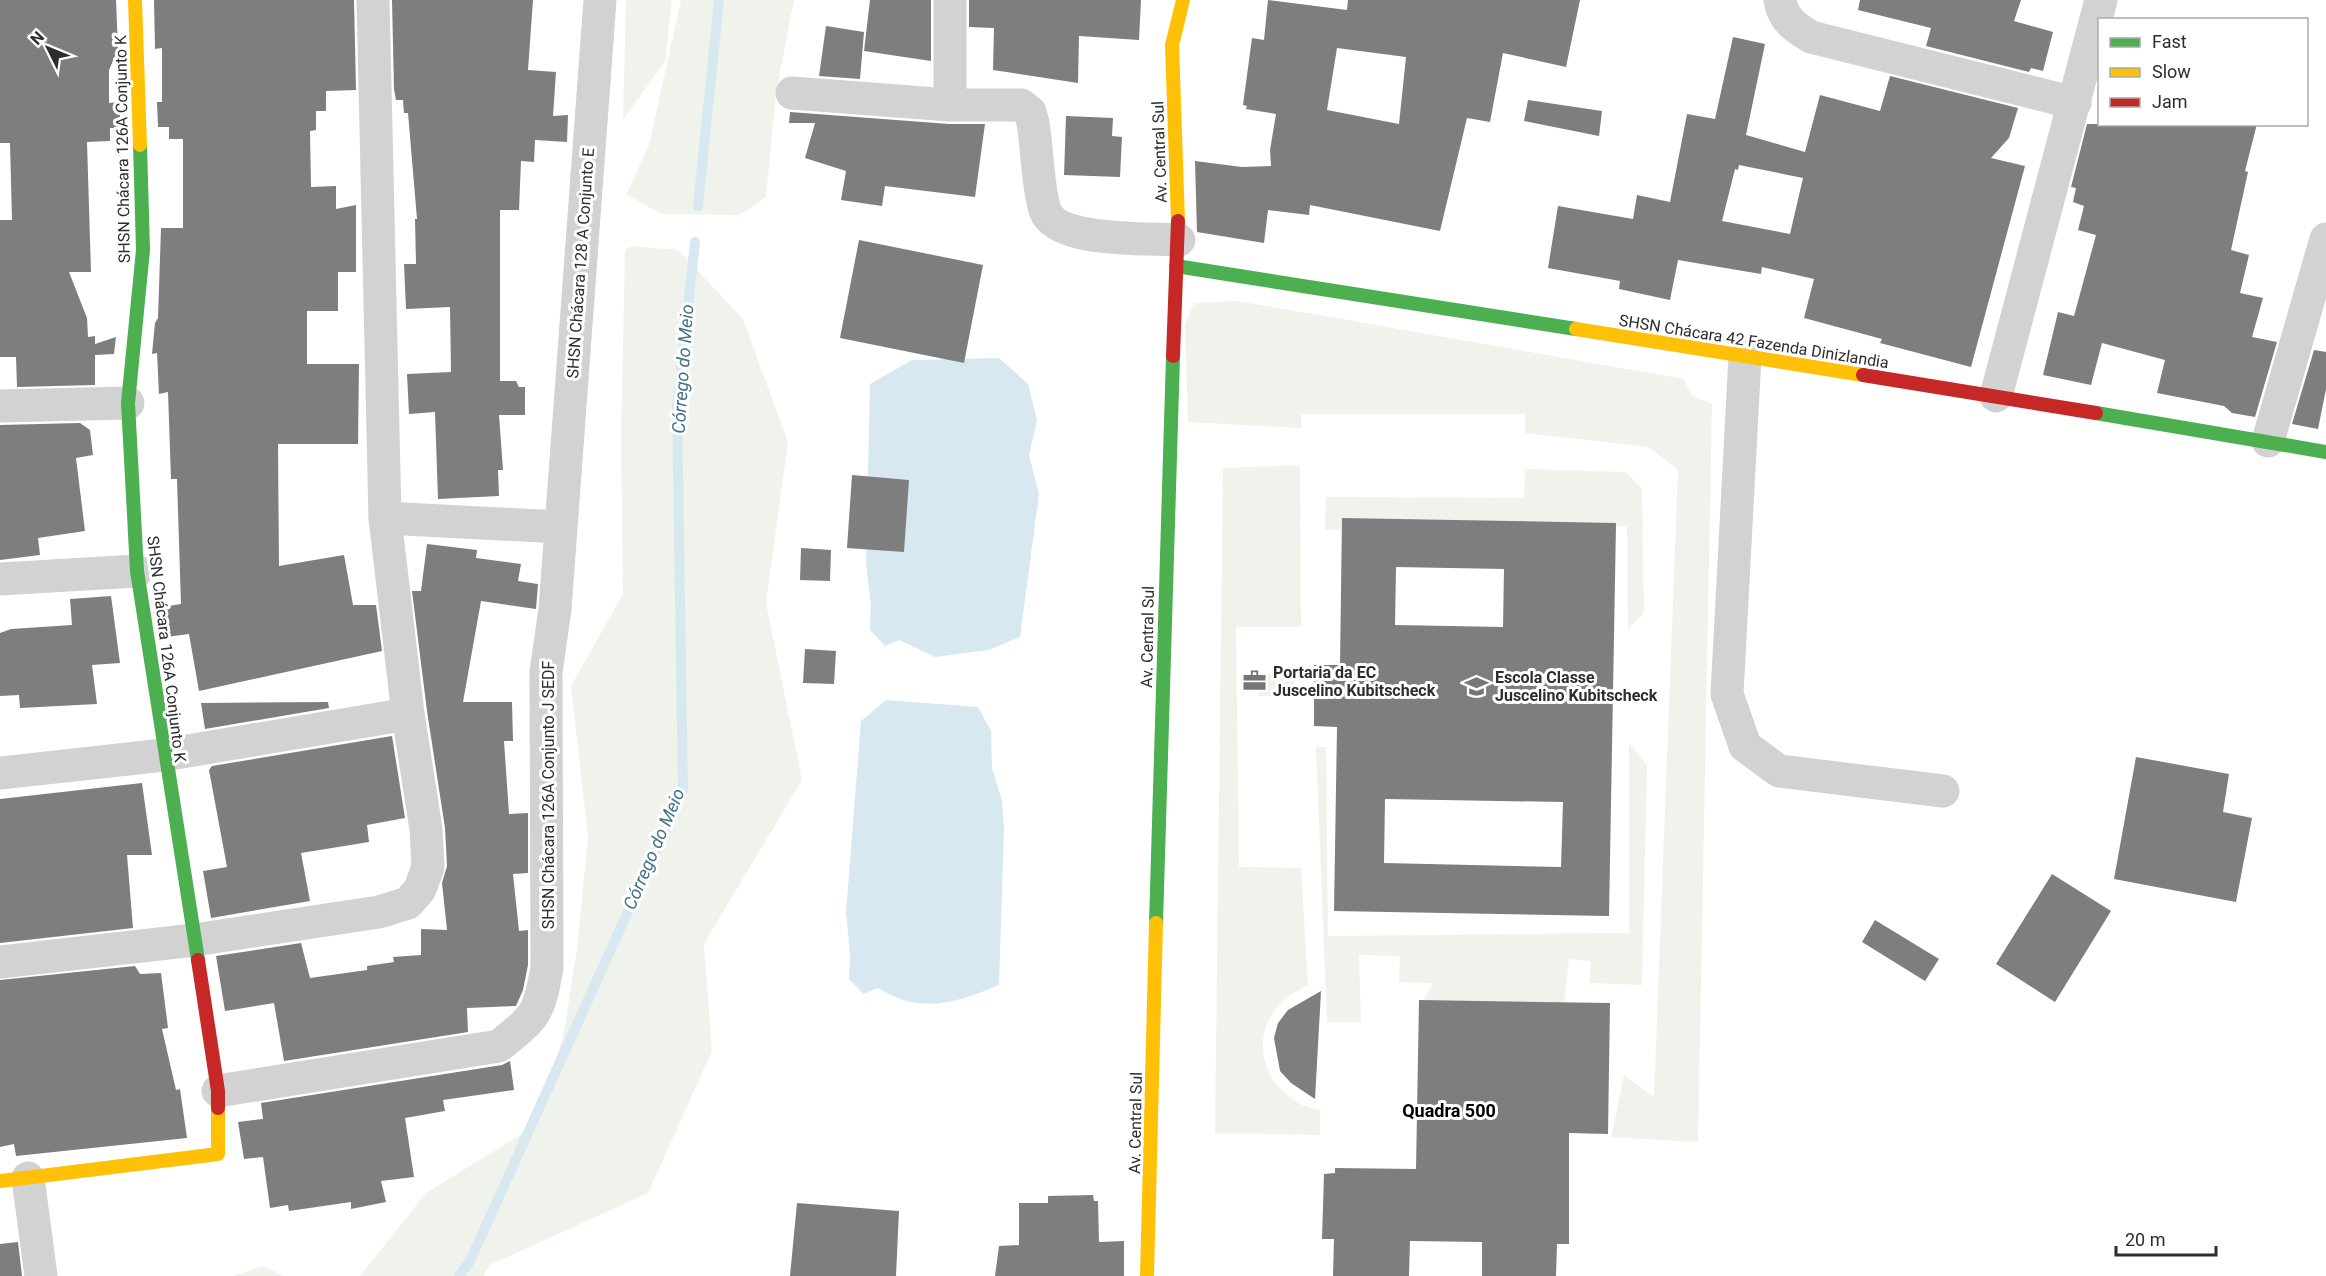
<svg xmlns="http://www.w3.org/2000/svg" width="2326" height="1276" viewBox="0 0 2326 1276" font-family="Roboto,sans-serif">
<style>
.green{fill:#f0f3eb}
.water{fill:#d8e8f0}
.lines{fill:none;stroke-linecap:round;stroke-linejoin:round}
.stream{stroke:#d8e8f0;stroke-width:10}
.building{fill:#7e7e7e;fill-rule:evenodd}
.street{stroke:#d2d2d2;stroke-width:33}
.fast{stroke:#4caf50;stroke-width:14}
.slow{stroke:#ffc107;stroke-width:14}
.jam{stroke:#c62828;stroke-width:14}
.labels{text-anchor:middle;stroke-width:6;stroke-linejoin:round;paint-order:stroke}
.street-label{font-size:16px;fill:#2d2d2d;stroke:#fff}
.poi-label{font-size:16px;font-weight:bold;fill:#2d2d2d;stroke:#fff;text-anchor:start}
.water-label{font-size:18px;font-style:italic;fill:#40718a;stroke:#fff}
.neighbourhood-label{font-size:18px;font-weight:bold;fill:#000;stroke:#fff}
</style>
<rect width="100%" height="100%" fill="#fff"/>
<!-- green -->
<g class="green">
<polygon points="626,0 672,0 665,61 623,120"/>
<polygon points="681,0 794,0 776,93 766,197 740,215 662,214 626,195 649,145"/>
<polygon points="632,246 678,250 743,319 788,442 766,603 802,780 704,944 712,1051 648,1193 490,1265 483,1276 360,1276 426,1193 530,1129 563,1038 577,949 588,837 571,686 623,594 621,439 625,250"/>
<polygon points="1238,301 1684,379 1691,395 1712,404 1698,1142 1611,1137 1624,1075 1654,1097 1678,470 1649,447 1525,433 1525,414 1301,414 1301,428 1188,422 1185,325 1194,303"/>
<path d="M1300,465L1301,627H1236L1239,867L1301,868L1308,985C1293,993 1281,1000 1272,1014C1247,1054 1277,1104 1320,1110V1135L1215,1133L1223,468Z"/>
<polygon points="1525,469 1626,472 1642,489 1644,613 1628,629 1627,526 1325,530 1326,497 1524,498"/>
<polygon points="1294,673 1294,696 1258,696 1258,675"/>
<polygon points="1629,743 1647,765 1642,985 1589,983 1591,961 1569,959 1564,1005 1421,1005 1433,983 1399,982 1400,956 1359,955 1361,1022 1327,1022 1316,747 1326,747 1328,936 1629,933"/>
<polygon points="263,1266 284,1276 233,1276"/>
</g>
<!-- water -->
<g class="water">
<polygon points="999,358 1028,384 1037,420 1029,455 1039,494 1020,637 989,650 935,657 899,640 885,646 870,630 871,605 866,564 870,384 912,360"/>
<path d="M886,700L978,707L991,731L992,768L1002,801L1004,829L999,985C957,1003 920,1015 878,988L864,994L849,979L850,954L846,912L861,721Z"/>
</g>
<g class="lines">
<!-- stream -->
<g class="stream">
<polyline points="698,206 719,0"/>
<polyline points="459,1276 470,1261 683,790 677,407 695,242"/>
</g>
</g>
<!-- building -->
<g class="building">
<polygon points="0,0 116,0 118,49 109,70 109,103 120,102 120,128 110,128 110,141 87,142 91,272 69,272 87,318 88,337 95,336 95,344 116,337 114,354 95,355 95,385 17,387 16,357 0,357 0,220 12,220 10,143 0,143"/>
<polygon points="154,0 354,0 356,90 326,91 326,111 316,111 316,130 310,131 311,187 336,186 336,209 356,205 356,272 338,272 338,311 307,311 307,364 359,364 358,444 278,444 279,566 344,555 353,605 376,605 382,651 199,691 189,634 166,637 162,607 181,604 177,479 171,479 168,392 159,394 157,353 152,354 155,323 158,318 161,228 183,228 183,139 169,139 169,127 158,127 157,102 162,102 162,48 155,49"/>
<polygon points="392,0 533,0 528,70 556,72 553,116 568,115 567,142 535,140 534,162 521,161 519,210 500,210 500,381 516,381 519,387 525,387 525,415 499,415 503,470 498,470 499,496 438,499 435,412 409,414 407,374 451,372 450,307 406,309 404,264 416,264 415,219 417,219 408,113 404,113 403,100 396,100 394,89"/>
<polygon points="870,0 931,0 931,61 864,51"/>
<polygon points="969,0 1141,0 1139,40 1079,36 1078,83 993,70 994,28 969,27"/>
<path d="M1268,0L1347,10L1348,0H1580L1566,67L1503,53L1490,122L1467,118L1440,231L1310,205L1309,215L1268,210L1264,243L1197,232L1195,161L1242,167L1271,166L1270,150L1276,114L1246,109L1247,106L1243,105L1252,38L1264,40ZM1337,48L1406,57L1399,124L1327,110Z"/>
<polygon points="1860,0 2021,0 2014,21 2053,32 2043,71 2031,68 2029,72 1926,46 1931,28 1858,10"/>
<polygon points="826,26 864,32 860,79 819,76"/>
<path d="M1733,37L1765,44L1746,135L1805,152L1820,95L1880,111L1890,76L2018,108L2009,138L1991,158L2025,166L1971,367L1880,343L1882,339L1804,318L1814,279L1762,267L1761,274L1678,260L1670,300L1619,289L1620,281L1548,268L1558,206L1633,219L1637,195L1670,202L1687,114L1715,119ZM1739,165L1803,178L1790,234L1722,221L1735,169L1738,170Z"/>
<polygon points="1528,100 1602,111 1599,136 1524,121"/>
<polygon points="790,112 949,124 985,124 975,197 885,186 882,206 841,200 846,171 805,158 815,123 789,123"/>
<polygon points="1066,116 1113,118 1112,136 1122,137 1120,177 1064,175"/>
<polygon points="2087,124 2257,124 2245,171 2248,172 2231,250 2249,255 2240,293 2263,298 2252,337 2277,342 2255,417 2232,413 2224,406 2157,393 2165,360 2102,343 2091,385 2043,375 2058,312 2074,316 2096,235 2078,230 2084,206 2073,202 2076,188 2071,187"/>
<polygon points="859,240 983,265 964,363 840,338"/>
<polygon points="2314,350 2326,352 2326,389 2318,429 2292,424"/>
<polygon points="80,423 90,430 93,455 76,458 85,531 38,538 40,555 0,560 0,425"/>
<polygon points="852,475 909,480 904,552 847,548"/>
<path d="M1342,518L1616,523L1609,916L1334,911L1337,727L1314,726V665H1340ZM1396,567L1504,569L1503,627L1395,625ZM1385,799L1563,802L1561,867L1384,863Z"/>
<polygon points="427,544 477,550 476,558 521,564 518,581 538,584 536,609 481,601 463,702 512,702 513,741 504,741 509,814 528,813 528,873 513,874 519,931 528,930 528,965 523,990 516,1006 467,1008 468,1032 284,1061 274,1003 225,1011 216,956 301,943 310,978 367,970 367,966 394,962 393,957 421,955 421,929 447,930 442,883 447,866 445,828 427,711 412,591 421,591"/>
<polygon points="801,548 831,550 830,581 800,580"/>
<polygon points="111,596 120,663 92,665 97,704 20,708 19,695 0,696 0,633 11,629 72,625 70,599"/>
<polygon points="805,649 836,651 834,684 803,683"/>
<polygon points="328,702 329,708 205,729 201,703"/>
<polygon points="392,736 405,818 367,825 369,842 301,853 310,901 211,918 203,871 227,867 209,770 212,766"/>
<polygon points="2136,757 2229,774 2223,812 2252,818 2236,902 2114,879"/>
<polygon points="142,783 152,855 127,855 133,928 0,943 0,799"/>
<polygon points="2052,874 2111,911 2055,1002 1996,964"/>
<polygon points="1875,920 1939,959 1925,981 1862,942"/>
<polygon points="135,966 140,974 161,973 168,1028 162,1029 176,1090 180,1089 187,1138 16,1156 14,1144 0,1147 0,980"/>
<polygon points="1321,991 1315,1099 1291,1083 1280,1071 1274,1038 1278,1023 1288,1010"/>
<polygon points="1419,1000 1610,1003 1608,1134 1569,1133 1569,1244 1557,1244 1556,1276 1482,1276 1482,1242 1410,1241 1409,1276 1333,1276 1334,1239 1322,1239 1324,1174 1335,1173 1335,1168 1416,1169"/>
<polygon points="510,1061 514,1090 443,1100 445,1111 405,1118 414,1177 381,1181 386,1202 351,1209 351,1202 289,1211 288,1205 270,1208 263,1157 244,1159 238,1122 263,1119 261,1103 502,1065"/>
<polygon points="1093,1195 1094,1201 1098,1201 1099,1242 1124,1241 1124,1276 995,1276 999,1246 1019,1245 1019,1203 1048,1203 1048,1196"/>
<polygon points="797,1203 899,1211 896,1276 790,1276"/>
<polygon points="18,1242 22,1276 0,1276 0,1244"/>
</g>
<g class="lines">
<!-- street -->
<g class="street">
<path d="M1780,0C1783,20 1795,27 1811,37L2075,103"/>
<path d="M792,93L950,105H1021L1030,112L1033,123C1037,147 1038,190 1045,210C1056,243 1149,238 1179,240"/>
<polyline points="950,105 950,0"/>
<polyline points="1745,357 1727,694 1745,746 1779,771 1943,791"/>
<polyline points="1996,396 2101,0"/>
<polyline points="0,406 128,403"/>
<polyline points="2268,441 2326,239"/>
<polyline points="385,518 560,527"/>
<polyline points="0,579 137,571"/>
<polyline points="0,773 164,755 408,714"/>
<polyline points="0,962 194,940 379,912 408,903 420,889 428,867 426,829 408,714 385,518 373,0"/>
<path d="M218,1091L499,1046C536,1016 539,1015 547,967L546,672L555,609L600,0"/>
<polyline points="28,1178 41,1276"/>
</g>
<!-- fast -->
<g class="fast">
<polyline points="140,145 143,250 128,403 137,571 198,960"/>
<polyline points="1176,266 1576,329"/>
<polyline points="2096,413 2326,452"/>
<polyline points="1156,923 1173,356"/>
</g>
<!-- slow -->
<g class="slow">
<polyline points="135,0 140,145"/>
<polyline points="1178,221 1172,45 1183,0"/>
<polyline points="1576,329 1863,375"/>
<polyline points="0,1181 218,1154 218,1108"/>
<polyline points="1147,1276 1156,923"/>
</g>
<!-- jam -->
<g class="jam">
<polyline points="1173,356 1178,221"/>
<polyline points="1863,375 2096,413"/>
<polyline points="198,960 218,1091 218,1108"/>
</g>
</g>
<!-- icons -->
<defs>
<symbol id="office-bare" viewBox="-9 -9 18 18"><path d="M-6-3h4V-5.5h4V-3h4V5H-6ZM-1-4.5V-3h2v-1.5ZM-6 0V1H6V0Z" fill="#767676" stroke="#fff" stroke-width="2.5" paint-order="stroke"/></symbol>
<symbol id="school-bare" viewBox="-9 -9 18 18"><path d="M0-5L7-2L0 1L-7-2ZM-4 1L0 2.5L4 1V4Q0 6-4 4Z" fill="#767676" stroke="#fff" stroke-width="2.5" paint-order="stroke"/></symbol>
</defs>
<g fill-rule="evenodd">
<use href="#office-bare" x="1238" y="664" width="33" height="33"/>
<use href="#school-bare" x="1460" y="670" width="33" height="33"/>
</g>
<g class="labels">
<!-- street labels -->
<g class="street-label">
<text transform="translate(122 149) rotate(-91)" y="6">SHSN Chácara 126A Conjunto K</text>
<text transform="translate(1159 152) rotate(-92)" y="6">Av. Central Sul</text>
<text transform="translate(580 263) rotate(-86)" y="6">SHSN Chácara 128 A Conjunto E</text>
<text transform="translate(1754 341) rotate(9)" y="6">SHSN Chácara 42 Fazenda Dinizlandia</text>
<text transform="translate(1147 637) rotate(-89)" y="6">Av. Central Sul</text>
<text transform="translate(167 649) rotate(83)" y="6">SHSN Chácara 126A Conjunto K</text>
<text transform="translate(548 795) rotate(-90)" y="6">SHSN Chácara 126A Conjunto J SEDF</text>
<text transform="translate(1135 1123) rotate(-89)" y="6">Av. Central Sul</text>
</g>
<!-- poi labels -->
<g class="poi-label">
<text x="1273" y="678">Portaria da EC<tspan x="1273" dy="18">Juscelino Kubitscheck</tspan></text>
<text x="1495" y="683">Escola Classe<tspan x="1495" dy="18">Juscelino Kubitscheck</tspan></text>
</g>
<!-- water labels -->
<g class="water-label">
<text transform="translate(683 369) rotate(-86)" y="6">Córrego do Meio</text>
<text transform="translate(654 849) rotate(-67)" y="6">Córrego do Meio</text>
</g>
<!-- neighbourhood labels -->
<g class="neighbourhood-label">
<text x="1449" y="1117">Quadra 500</text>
</g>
</g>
<!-- legend -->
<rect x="2098" y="18" width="210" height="108" fill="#ffffff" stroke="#ababab" stroke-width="1.5"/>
<rect x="2110" y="38" width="30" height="9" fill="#4caf50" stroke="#ababab" stroke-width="1.5"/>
<text x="2152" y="48" font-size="18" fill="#2d2d2d">Fast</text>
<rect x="2110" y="68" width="30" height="9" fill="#ffc107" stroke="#ababab" stroke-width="1.5"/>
<text x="2152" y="78" font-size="18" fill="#2d2d2d">Slow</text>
<rect x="2110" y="98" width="30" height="9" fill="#c62828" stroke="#ababab" stroke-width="1.5"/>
<text x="2152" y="108" font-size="18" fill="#2d2d2d">Jam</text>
<!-- north arrow -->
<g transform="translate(48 48) rotate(313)" stroke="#ffffff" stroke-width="4.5" paint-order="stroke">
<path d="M0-4.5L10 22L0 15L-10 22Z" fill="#2d2d2d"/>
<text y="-9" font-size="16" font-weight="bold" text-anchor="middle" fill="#2d2d2d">N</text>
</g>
<!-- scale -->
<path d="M2116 1246v9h100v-9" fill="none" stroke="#2d2d2d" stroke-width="3"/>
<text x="2125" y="1246" font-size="18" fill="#2d2d2d" stroke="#ffffff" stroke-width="4.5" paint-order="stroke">20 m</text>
</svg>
